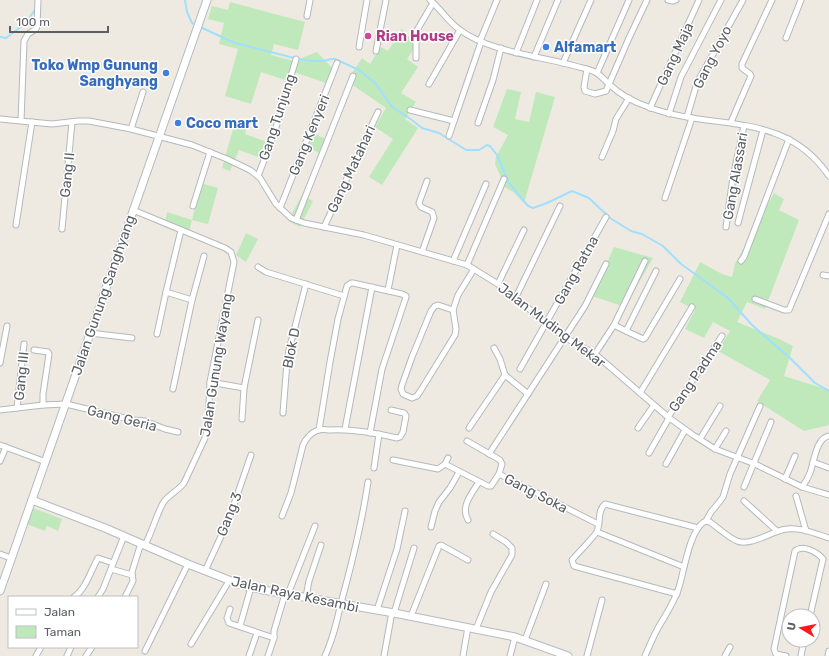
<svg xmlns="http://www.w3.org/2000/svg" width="829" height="656" viewBox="0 0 829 656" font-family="Rubik,sans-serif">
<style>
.green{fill:#bfe9bb}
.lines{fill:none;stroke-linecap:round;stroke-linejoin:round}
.stream{stroke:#a1dfff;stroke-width:2}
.street-casing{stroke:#b4b9bd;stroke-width:7}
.secondary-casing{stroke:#b5bac0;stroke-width:9}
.street{stroke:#fff;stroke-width:5}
.secondary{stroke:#fff;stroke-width:7}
.hotel-dot{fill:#d1479c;stroke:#fff;stroke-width:1.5}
.shop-dot{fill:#3f7fe0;stroke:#fff;stroke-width:1.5}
.labels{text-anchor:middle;stroke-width:3;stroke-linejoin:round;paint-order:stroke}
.hotel-label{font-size:14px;font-weight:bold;fill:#b23c85;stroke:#fff;text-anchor:start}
.shop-label{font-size:14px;font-weight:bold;fill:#366cbe;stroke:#fff;text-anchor:start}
.street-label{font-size:14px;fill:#5a5f64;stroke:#fff}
</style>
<rect width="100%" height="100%" fill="#efeae1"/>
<!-- green -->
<g class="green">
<polygon points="230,2 305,22 298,50 274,44 271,55 294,61 317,52 332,68 326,83 291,71 288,81 261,72 251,104 225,96 238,49 219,44 224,23 208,19 212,6 228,10"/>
<polygon points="402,29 411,39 413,36 419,41 407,59 418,67 401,93 416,102 405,119 418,128 382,185 369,177 393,139 375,127 386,108 347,81 362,58 370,64 381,47 388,51"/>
<polygon points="507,89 521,92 515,119 529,122 536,92 555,97 524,203 513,192 505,187 495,164 496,157 508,135 493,127"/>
<polygon points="235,122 247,125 245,134 267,142 261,158 239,150 230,171 222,168"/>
<polygon points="310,131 329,141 321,154 306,146"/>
<polygon points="201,183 218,188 208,224 192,220 188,236 164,227 167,212 192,220"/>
<polygon points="774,193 784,199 779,210 799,220 765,309 747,302 737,322 779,339 793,346 784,376 829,390 829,425 804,431 757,401 770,380 718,351 730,331 713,322 704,338 685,329 695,310 680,302 700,262 722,274 732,277 735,264"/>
<polygon points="302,195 313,201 300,227 288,221"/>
<polygon points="246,233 258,239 246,262 236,255"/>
<polygon points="614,247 653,258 625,307 592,296"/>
<polygon points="30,507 62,519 58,531 47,526 45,531 24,523"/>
</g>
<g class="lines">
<!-- stream -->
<g class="stream">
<polyline points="185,0 187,12 192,23 196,25"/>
<polyline points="200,27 235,43 298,59 314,61 323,61 332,59 335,59 359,70 376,84 392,107 412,120 422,128 439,133 466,150 479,150 487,145 490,146 497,155 509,183 528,206 533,208 547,203 572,191 589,198 610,218 631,231 642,234 663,246 681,264 728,298 752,325 790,358 815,383 829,391"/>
<polyline points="0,37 6,38 26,23 36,8"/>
</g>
<defs>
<g id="street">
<path d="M430,0C441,9 448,22 460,30C490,52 540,56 575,66C582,68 589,69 595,72C601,75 604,80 609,84C620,95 636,103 651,108C715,131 784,110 829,176"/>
<polyline points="668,0 673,1 676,0"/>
<polyline points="307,16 310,0"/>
<polyline points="786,38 801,0"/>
<polyline points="480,41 497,0"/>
<polyline points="359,47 367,0"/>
<polyline points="376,51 386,0"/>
<polyline points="516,53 537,0"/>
<polyline points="534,57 558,0"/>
<polyline points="416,58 416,32 433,3"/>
<polyline points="563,63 591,0"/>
<polyline points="587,69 584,87 585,91 595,94 606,91 629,38 647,0"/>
<polyline points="597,73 629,0"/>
<polyline points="429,84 460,30"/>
<polyline points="650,108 699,0"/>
<polyline points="410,110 454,121 481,42"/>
<polyline points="669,114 681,77 721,0"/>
<polyline points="687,117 697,83 743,0"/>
<polyline points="0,119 52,124 78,121 89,121 131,129 192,145 227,159 250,170 260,178 276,204 291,218 304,223 364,235 467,265 498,284 564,337 595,354 668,417 693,435 715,449 755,464 802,487 829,495"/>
<polyline points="21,121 24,41 28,34 36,29 37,26 38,0"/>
<polyline points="731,122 751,76 750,74 742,68 742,64 772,0"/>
<polyline points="478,123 493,80 501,48"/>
<polyline points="131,129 143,92"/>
<polyline points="449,136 454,121"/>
<polyline points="602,157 613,131 616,119 629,98"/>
<polyline points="258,176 274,134 296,59"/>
<polyline points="665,198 692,118"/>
<polyline points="193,206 210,152"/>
<polyline points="280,208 337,63"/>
<path d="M133,210L225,248L231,252L234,262L210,382L208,428L205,438L184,483C178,491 168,495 163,503C156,516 152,532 145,545"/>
<polyline points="296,220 353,76"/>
<polyline points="738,223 763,130"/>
<polyline points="16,225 32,122"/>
<polyline points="324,227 378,112"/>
<polyline points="726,227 733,177 744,126"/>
<polyline points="62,229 72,122"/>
<polyline points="422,252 434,218 432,212 421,207 419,203 427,181"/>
<polyline points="453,261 486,184"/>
<polyline points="741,261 744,257 789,139"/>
<polyline points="467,265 504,179"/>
<polyline points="258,267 266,272 344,296"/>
<polyline points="823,275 829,276"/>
<polyline points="498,284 524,230"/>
<polyline points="388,290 397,245"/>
<polyline points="166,292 192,300 204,256"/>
<polyline points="515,299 560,206"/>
<polyline points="755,299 784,310 789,310 829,214"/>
<polygon points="438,305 453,310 456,329 455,335 421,390 417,396 412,398 403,394 401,389 402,385 412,357 431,311 435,306"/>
<polyline points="453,310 458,295 474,269"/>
<polyline points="614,325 645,261"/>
<polyline points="626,331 643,339 645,338 680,279"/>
<polyline points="90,333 132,338"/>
<polyline points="157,334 166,292 181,230"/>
<polyline points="494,348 500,359 505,375 528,394"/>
<polyline points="34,350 48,352 49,354 43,394 43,405"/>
<polyline points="595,354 614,325 626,331 656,271"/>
<polyline points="0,363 7,326"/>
<polyline points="520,369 606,217"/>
<polyline points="210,382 244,388"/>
<polyline points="173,389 192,300"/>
<polyline points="640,393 692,307"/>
<polyline points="17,408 24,344"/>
<polyline points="0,410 43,405 66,404 133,420 145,421 165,429 178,432"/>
<polyline points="283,413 287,362 289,350 306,284"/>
<polyline points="668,417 722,336"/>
<polyline points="242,419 244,388 258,320"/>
<polyline points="469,428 505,375"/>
<polyline points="638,428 654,405"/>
<polyline points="345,429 372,287"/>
<polyline points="319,430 330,362 338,319 347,286 351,283 353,283 402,294 406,296 406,297 382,369 370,433"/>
<polyline points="700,439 720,406"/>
<polyline points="0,445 46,462"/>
<polyline points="715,449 726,431"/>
<polyline points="649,453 669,418"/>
<polyline points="489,454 585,306 606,264"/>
<polyline points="393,460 438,469 445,464 448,458"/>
<polyline points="0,461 6,447"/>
<polyline points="813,462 829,468"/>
<polyline points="445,464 488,486 491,486 499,474 502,464 500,460 467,441"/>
<polyline points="666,464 685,430"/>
<polyline points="374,468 379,434"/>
<polyline points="499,474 598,524"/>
<polyline points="785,479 795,456"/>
<polyline points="744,487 771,422"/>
<path d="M802,487C805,483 808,478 810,473C814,462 816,438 829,436"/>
<polyline points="796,496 806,531"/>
<polyline points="744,501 777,531"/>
<path d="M282,516L291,493L303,445C306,438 311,433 318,430C322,429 327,430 331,430C353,429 375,433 397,438L400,437L403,432L406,416L404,413L391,410"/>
<path d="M468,520C460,507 472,493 479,482"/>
<path d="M706,521L710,522C717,527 729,538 737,541C751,547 773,530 787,529C801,527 816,534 829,538"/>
<polyline points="431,527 435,511 439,502 450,488 459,472"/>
<polyline points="597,532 684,567"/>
<polyline points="0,554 11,558"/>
<polyline points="111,569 132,575"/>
<polyline points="205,571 229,519 251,455"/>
<polyline points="288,594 315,526"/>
<path d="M677,594L574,566L572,560C576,555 597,534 597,531C601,523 597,510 605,504L698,528"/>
<path d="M74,597C86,589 91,570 98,558L113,563"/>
<polyline points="98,597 103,589 124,536"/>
<polyline points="125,597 133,581 132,572 141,543"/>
<polyline points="306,597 309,581 321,545"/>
<polyline points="230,609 227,618 229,623 274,638"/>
<polyline points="377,610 397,549 405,511"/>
<polyline points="394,613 414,548"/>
<polyline points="411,616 439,546 441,545 468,560"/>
<polyline points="240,626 251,587"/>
<polyline points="476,629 491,592 512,555 512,548 506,542 493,534"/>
<polyline points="525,640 546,584"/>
<polyline points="191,644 229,581"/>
<polyline points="145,651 188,564"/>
<polyline points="36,656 41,647"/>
<polyline points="67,656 71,647"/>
<polyline points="86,656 92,647"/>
<polyline points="249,656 257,633"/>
<polyline points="268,656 274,638 274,631 285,594"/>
<path d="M325,656C333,639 337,621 341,603C352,563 362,523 368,482"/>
<polyline points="384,656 392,612"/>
<polyline points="463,656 468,627"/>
<polyline points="510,656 515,637"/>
<polyline points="587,656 602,600"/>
<path d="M645,656C649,647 653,637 658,628C666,614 676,600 680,584C684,569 691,526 706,521L711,512L717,505L723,497L730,474L760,406"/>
<polyline points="725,656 730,647"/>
<path d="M786,656L776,654L774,649L795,551C803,544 817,552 823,559L810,616"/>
<polyline points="801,656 804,640"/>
<polyline points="828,656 829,651"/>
</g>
<g id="secondary">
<polyline points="32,500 105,528 188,564 239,584 263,590 394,613 515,637 568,656"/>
<polyline points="0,591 207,0"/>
</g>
</defs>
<!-- street casing -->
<use href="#street" class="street-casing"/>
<!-- secondary casing -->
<use href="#secondary" class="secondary-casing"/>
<!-- street -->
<use href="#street" class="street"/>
<!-- secondary -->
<use href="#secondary" class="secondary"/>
</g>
<!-- markers -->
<circle class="hotel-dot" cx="368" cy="36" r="4"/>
<g class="shop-dot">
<circle cx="546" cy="47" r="4"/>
<circle cx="166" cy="73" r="4"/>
<circle cx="178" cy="123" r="4"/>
</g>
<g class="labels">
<!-- hotel labels -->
<g class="hotel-label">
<text x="376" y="41">Rian House</text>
</g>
<!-- shop labels -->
<g class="shop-label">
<text x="554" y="52">Alfamart</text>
<text x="158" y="70" text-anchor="end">Toko Wmp Gunung<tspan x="158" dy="16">Sanghyang</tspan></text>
<text x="186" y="128">Coco mart</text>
</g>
<!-- street labels -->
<g class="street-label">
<text transform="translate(675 54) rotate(-65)" y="5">Gang Maja</text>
<text transform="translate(712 57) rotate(-63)" y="5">Gang Yoyo</text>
<text transform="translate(277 117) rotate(-72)" y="5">Gang Tunjung</text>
<text transform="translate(309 135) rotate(-68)" y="5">Gang Kenyeri</text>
<text transform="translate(351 169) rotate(-65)" y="5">Gang Matahari</text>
<text transform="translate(67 175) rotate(-84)" y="5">Gang II</text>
<text transform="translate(735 176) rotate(-80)" y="5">Gang Alassari</text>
<text transform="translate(576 270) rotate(-61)" y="5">Gang Ratna</text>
<text transform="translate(103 295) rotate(-71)" y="5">Jalan Gunung Sanghyang</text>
<text transform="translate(552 325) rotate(37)" y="5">Jalan Muding Mekar</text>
<text transform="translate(291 348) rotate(-79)" y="5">Blok D</text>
<text transform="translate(216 365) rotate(-81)" y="5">Jalan Gunung Wayang</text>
<text transform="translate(21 376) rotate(-84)" y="5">Gang III</text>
<text transform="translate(695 376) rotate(-56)" y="5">Gang Padma</text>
<text transform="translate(122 418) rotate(14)" y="5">Gang Geria</text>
<text transform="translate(536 493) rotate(27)" y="5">Gang Soka</text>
<text transform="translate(229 514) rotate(-69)" y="5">Gang 3</text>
<text transform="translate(295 594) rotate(12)" y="5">Jalan Raya Kesambi</text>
</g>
</g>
<!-- legend -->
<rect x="8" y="596" width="130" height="52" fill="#ffffff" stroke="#bdbfc1"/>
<rect x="16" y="609" width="20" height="6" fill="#ffffff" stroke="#bdbfc1"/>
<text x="44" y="616" font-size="12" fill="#5a5f64">Jalan</text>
<rect x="16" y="626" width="20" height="12" fill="#bfe9bb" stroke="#bdbfc1"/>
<text x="44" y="636" font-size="12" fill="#5a5f64">Taman</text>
<!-- north arrow -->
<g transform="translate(801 628) rotate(280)"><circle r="19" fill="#ffffff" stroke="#bdbfc1"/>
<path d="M0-3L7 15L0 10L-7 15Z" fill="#fb1a1e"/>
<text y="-6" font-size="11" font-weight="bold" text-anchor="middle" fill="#5a5f64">U</text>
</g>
<!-- scale -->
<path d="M10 26v6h98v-6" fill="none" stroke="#5a5f64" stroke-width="2"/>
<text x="16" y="26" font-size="12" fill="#5a5f64" stroke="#ffffff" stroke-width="3" paint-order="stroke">100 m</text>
</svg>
